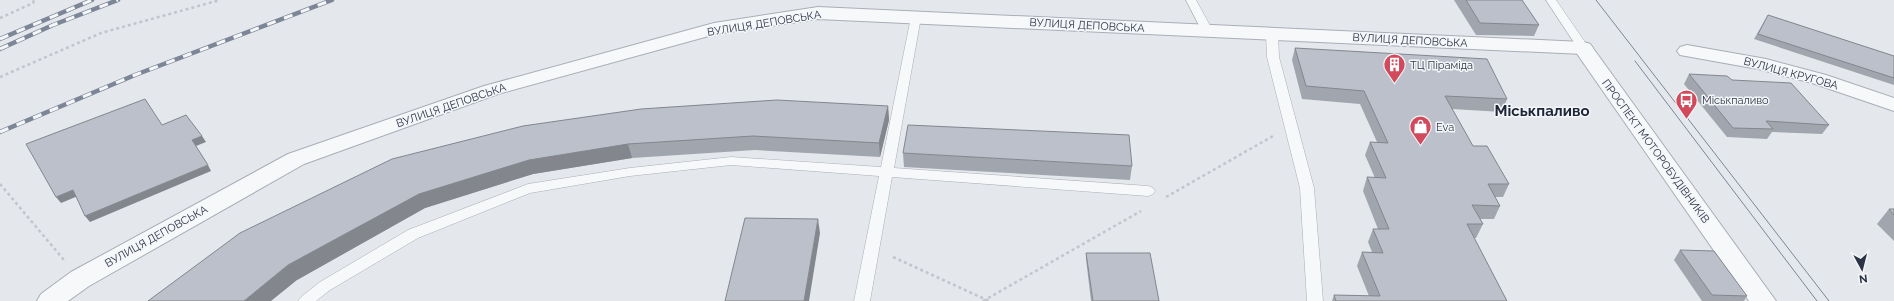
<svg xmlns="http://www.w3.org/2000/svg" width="1894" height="301" viewBox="0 0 1894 301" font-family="Raleway,sans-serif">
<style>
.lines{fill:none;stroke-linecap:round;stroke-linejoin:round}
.service-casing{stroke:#a9aeb7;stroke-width:1}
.minor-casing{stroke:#a9aeb7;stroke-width:2}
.tertiary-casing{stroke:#a9aeb7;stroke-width:2}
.path{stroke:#c2c5cb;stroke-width:2.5;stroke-dasharray:3 3;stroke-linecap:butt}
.service{fill:#f7f8fa;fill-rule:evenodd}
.minor{fill:#f7f8fa;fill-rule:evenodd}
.tertiary{fill:#f7f8fa;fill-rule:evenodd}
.tram{stroke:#7d8696;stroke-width:1}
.rail-casing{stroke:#7d8696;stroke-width:4.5}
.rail{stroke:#f4f6f9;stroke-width:3;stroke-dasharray:9;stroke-linecap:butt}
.wall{fill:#a1a5ae}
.shaded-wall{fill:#83868d}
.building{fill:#bbc0ca;stroke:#83868d}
.labels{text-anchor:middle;stroke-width:3;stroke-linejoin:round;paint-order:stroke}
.street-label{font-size:11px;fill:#2b3445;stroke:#f4f6f9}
.poi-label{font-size:11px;fill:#2b3445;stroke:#f4f6f9;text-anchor:start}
.district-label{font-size:15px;font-weight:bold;fill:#1d2536;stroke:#f4f6f9}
</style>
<rect width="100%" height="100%" fill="#e4e7ec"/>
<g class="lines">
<defs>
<g id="service">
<polygon points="1186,0 1196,0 1213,31 1211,33 1203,33"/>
<polygon points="1546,0 1556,0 1589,48 1587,50 1579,50"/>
<polygon points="916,14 921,17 894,168 1148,186 1153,188 1155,191 1153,194 1148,196 892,177 870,301 854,301 879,176 731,165 630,176 530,193 418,238 330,290 316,301 298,301 301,297 320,282 408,230 528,184 630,168 731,157 881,167 911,17"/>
<polygon points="1272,31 1278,34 1279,57 1314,188 1323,301 1307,301 1300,188 1267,57 1266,34"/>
</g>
<g id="minor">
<polygon points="818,7 1583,42 1590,44 1593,48 1590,52 1583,54 818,19 716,34 498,94 304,164 89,286 68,301 37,301 41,294 71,272 288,154 484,86 714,23"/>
<polygon points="1687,45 1766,59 1826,75 1894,98 1894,111 1812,83 1758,69 1680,55 1677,51 1680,47"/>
</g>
<polygon id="tertiary" points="1583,42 1590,44 1776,301 1749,301 1573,48 1576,44"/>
</defs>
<!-- service casing -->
<use href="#service" class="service-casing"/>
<!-- minor casing -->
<use href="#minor" class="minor-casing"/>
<!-- tertiary casing -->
<use href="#tertiary" class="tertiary-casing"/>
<!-- path -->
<g class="path">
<polyline points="0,18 33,3 34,0"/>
<polyline points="0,77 101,33 220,0"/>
<polyline points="0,184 64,260"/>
<polyline points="1166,197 1273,136"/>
<polyline points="893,257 989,301"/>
<polyline points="983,301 1141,211"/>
</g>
<!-- service -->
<use href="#service" class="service"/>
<!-- minor -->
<use href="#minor" class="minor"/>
<!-- tertiary -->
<use href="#tertiary" class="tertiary"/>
<!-- tram -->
<g class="tram">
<polyline points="1596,0 1829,301"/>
<polyline points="1635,61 1817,301"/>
</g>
<defs>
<g id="rail">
<polyline points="0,39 92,0"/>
<polyline points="0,49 53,25 118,0"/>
<polyline points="0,132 135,75 332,0"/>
</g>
</defs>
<!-- rail casing -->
<use href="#rail" class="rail-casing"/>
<!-- rail -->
<use href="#rail" class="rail"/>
</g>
<!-- wall -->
<g class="wall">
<polygon points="1454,0 1522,0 1539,25 1534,36 1476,35"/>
<polygon points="1768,15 1894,56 1894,85 1754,39"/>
<polygon points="1295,48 1507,99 1502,112 1452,109 1473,146 1509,184 1503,197 1495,197 1500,206 1494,219 1480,219 1483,224 1476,238 1474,238 1507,301 1332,301 1334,295 1369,296 1357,266 1362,252 1372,252 1368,242 1373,229 1378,229 1363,191 1367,177 1375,178 1365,155 1370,142 1377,142 1360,104 1302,99 1292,60"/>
<polygon points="1689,74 1732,80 1829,125 1822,134 1772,132 1767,139 1727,137 1684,84"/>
<polygon points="888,106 889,120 880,157 755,150 632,158 533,174 425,208 297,280 392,159"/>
<polygon points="903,153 1132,166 1130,180 904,167"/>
<polygon points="1889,209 1894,209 1894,241 1877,224"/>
<polygon points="1680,250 1747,296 1744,301 1702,301 1674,260"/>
<polygon points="1086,253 1159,301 1091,301 1086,259"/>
</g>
<!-- shaded-wall -->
<g class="shaded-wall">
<polygon points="888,106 889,120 880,157 879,143"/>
<polygon points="202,136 206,142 196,146 192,140"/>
<polygon points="628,144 632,158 533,174 425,208 297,280 271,301 244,301 288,265 419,194 529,160"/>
<polygon points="208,165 211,171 90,222 85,216"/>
<polygon points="73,190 78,196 61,203 56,197"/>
<polygon points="818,219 820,233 809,301 804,301"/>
</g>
<!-- building -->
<g class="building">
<polygon points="1466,0 1522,0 1539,25 1480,23"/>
<polygon points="1768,15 1894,56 1894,78 1758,34"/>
<polygon points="1295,48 1487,59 1507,99 1445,96 1473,146 1487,146 1509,184 1488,184 1500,206 1472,205 1483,224 1467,224 1507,301 1336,301 1334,295 1380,296 1362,252 1383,253 1373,229 1389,229 1367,177 1386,178 1370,142 1388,143 1364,91 1306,86"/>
<polygon points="1689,74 1727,76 1732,80 1791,83 1829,125 1766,121 1773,129 1733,128"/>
<polygon points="145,99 162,125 186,115 202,136 192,140 208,165 85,216 73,190 56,197 26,144"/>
<polygon points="777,100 888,106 879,143 753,136 628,144 529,160 419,194 288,265 244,301 148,301 240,233 392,159 523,126 641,109"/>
<polygon points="908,125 1129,135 1132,166 903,153"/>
<polygon points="1889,209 1894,209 1894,215"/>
<polygon points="745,218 818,219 804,301 725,301"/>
<polygon points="1680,250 1714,251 1747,296 1712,295"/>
<polygon points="1086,253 1150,253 1159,301 1093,301"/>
</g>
<!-- icons -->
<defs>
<symbol id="building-pin" viewBox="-11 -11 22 30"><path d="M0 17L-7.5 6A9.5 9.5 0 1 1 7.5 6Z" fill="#d1495b" stroke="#f4f6f9"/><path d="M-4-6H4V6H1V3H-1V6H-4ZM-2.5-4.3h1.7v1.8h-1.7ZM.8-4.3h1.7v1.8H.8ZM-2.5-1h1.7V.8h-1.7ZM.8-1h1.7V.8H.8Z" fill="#fff"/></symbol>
<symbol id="bus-pin" viewBox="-11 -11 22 30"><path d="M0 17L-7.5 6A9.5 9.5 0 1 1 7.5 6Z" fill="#d1495b" stroke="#f4f6f9"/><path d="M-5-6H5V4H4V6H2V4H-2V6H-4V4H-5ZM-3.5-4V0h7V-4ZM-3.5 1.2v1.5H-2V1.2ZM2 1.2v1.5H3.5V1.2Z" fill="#fff"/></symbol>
<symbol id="shop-pin" viewBox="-11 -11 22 30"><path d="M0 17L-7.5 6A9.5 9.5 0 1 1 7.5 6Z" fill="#d1495b" stroke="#f4f6f9"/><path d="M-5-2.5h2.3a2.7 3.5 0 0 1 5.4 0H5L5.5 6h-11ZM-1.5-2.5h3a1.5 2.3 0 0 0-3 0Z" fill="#fff"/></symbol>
</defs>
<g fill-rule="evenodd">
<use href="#building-pin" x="1382" y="52" width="25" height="34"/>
<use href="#bus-pin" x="1674" y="88" width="25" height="34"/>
<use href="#shop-pin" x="1408" y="114" width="25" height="34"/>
</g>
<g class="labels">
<!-- street labels -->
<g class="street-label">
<text transform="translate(764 23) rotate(-9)" y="4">ВУЛИЦЯ ДЕПОВСЬКА</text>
<text transform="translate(1087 25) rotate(3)" y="4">ВУЛИЦЯ ДЕПОВСЬКА</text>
<text transform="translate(1410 40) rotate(3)" y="4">ВУЛИЦЯ ДЕПОВСЬКА</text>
<text transform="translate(1791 73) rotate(15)" y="4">ВУЛИЦЯ КРУГОВА</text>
<text transform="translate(451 105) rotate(-19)" y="4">ВУЛИЦЯ ДЕПОВСЬКА</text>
<text transform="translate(1656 151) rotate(54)" y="4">ПРОСПЕКТ МОТОРОБУДІВНИКІВ</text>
<text transform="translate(156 236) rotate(-29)" y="4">ВУЛИЦЯ ДЕПОВСЬКА</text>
</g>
<!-- poi labels -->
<g class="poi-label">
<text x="1410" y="69">ТЦ Піраміда</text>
<text x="1702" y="104">Міськпаливо</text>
<text x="1436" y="131">Eva</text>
</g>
<!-- district labels -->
<g class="district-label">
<text x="1542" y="116">Міськпаливо</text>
</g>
</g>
<!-- north arrow -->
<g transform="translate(1862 269) rotate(173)" stroke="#f4f6f9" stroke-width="3" paint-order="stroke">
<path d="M0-3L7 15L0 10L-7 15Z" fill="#2b3445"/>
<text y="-6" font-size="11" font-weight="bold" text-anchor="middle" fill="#2b3445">N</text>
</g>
</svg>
